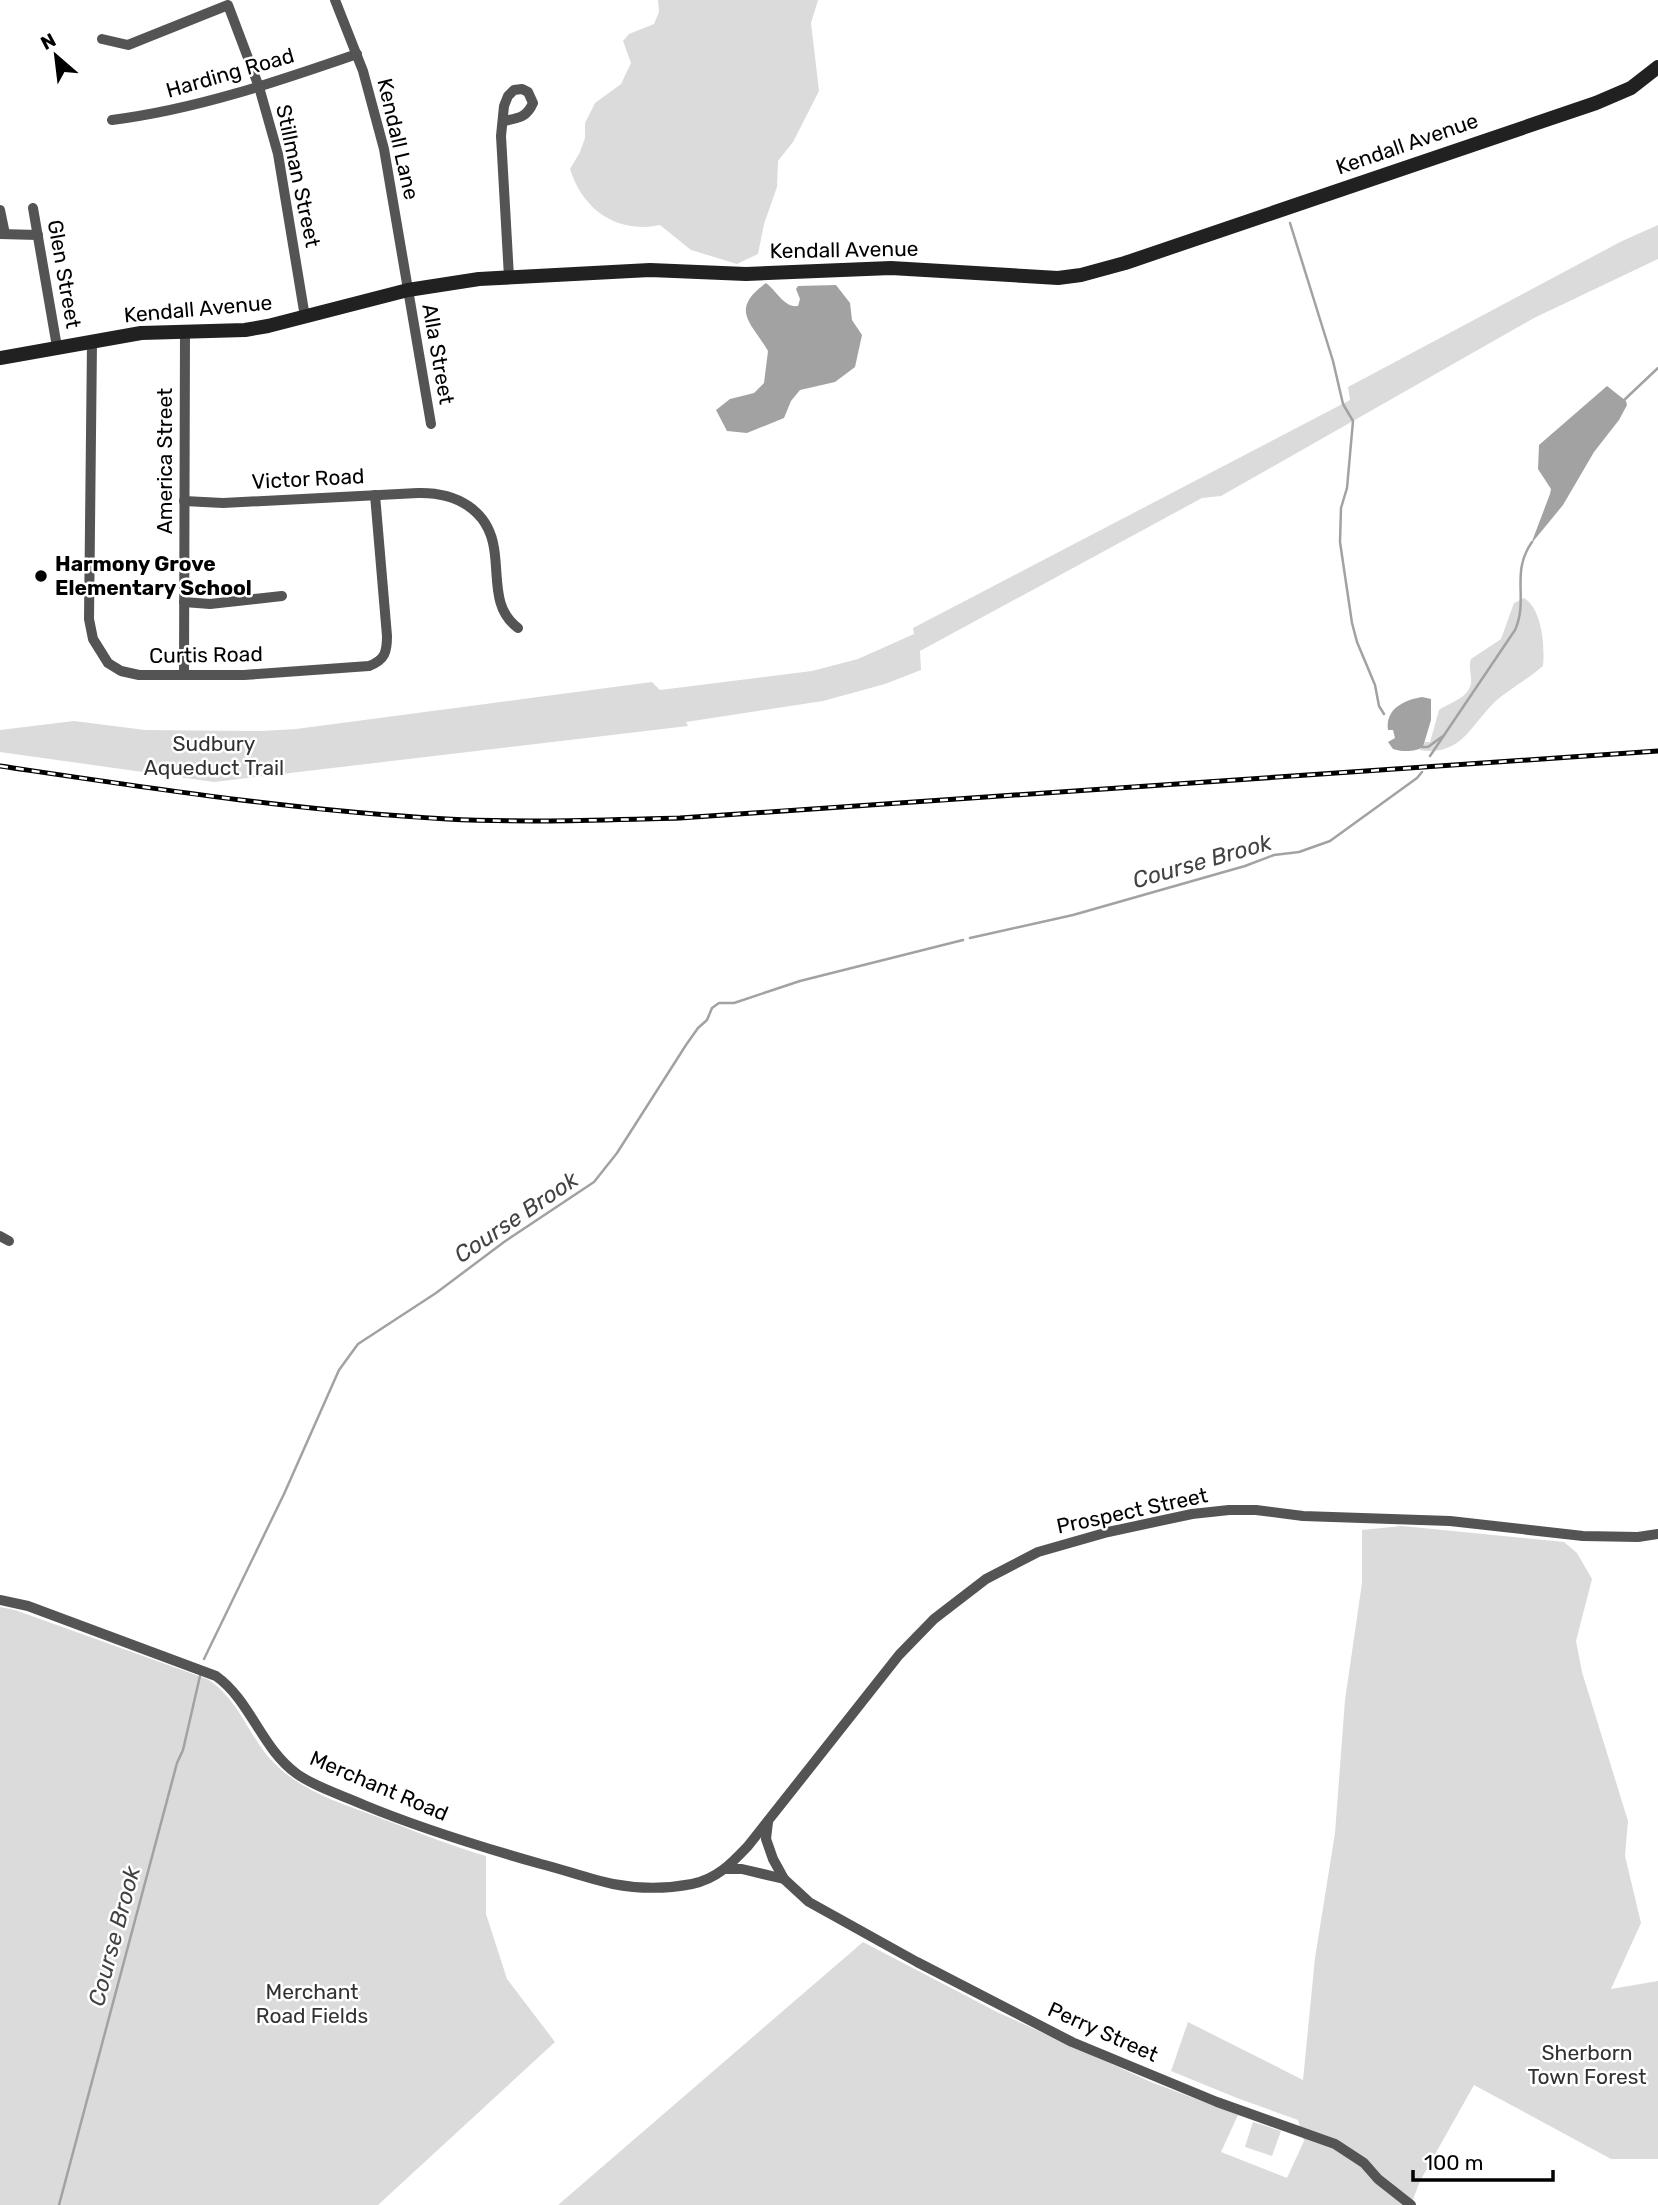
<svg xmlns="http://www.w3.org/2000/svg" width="1658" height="2205" viewBox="0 0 1658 2205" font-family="Rubik,sans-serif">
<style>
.green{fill:#dbdbdb}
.water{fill:#a2a2a2}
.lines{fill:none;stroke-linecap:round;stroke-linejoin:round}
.stream{stroke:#a2a2a2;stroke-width:2.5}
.minor{stroke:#545454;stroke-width:10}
.secondary{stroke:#212121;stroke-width:14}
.rail-casing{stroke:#000;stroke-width:5}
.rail{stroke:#fff;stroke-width:2.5;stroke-dasharray:8;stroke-linecap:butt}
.poi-dot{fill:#000;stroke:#fff;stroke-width:2.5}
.labels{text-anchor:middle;stroke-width:5;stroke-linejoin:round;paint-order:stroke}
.street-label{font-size:21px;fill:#000;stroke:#fff}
.poi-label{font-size:21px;font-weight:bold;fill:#000;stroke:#fff;text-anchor:start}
.park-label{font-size:21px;fill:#323232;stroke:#fff}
.water-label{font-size:23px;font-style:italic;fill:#434343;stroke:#fff}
</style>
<rect width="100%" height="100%" fill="#fff"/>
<!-- green -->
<g class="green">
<path d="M658,0H818L811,23L819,91L793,142L778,161L777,187L764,224L758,254L737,264L691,250L660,225C617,234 583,210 570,169L580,152L585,138V123L595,103L621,84L631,63L623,41L629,34L654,24L659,12Z"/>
<polygon points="1658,225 1658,259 1534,318 1221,496 1202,498 920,651 921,670 885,684 823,701 686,722 688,726 214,782 0,752 0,730 74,721 145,730 261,731 296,729 652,682 660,690 812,671 858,659 914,634 913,628 1350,400 1348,387 1622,241"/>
<path d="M1524,598C1542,609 1545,646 1543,666C1529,678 1513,687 1498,699C1470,724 1463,757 1419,750L1423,747L1425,742H1430L1439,710C1450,702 1468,699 1471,683C1472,675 1468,668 1471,659L1501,639L1514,603Z"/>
<polygon points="1402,1526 1564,1542 1577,1553 1592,1579 1576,1641 1582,1672 1628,1821 1625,1856 1641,1923 1611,1989 1658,1981 1658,2159 1611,2159 1474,2085 1420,2181 1411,2205 558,2205 863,1942 997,2012 1151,2082 1238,2115 1221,2152 1287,2178 1304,2141 1298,2120 1237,2098 1171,2071 1188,2022 1303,2080 1315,1958 1335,1833 1345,1700 1362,1583 1362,1530"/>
<path d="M0,1607L15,1610L207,1679C240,1699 249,1739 276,1765C304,1792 340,1803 375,1816C412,1830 448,1845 486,1856V1914L507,1979L555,2042L378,2205H0Z"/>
<polygon points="1253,2122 1281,2131 1272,2156 1245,2147"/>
</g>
<!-- water -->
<g class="water">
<path d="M766,283C777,291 784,308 798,306L800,299L796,289L798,286L836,285L850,303L852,320L862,335L855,367L835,382L800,390L791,401L784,418L747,433L727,431L716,410L730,399L754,393L764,383L768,351C751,322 729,310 766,283Z"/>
<polygon points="1607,386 1626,401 1627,405 1619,420 1594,452 1563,505 1531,544 1550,494 1551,489 1538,469 1539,445"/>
<path d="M1422,697L1431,699V720L1423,747C1416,752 1401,752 1393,749L1388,742L1395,738L1393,730H1388C1385,709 1404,700 1422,697Z"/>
</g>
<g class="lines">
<!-- stream -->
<g class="stream">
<polyline points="1290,223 1333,361 1343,404 1353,421 1347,488 1341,508 1340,542 1352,623 1357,642 1375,685 1379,706 1384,714"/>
<polyline points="1622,402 1658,368"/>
<polyline points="1422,747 1428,747 1443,736"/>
<path d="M1430,756L1515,630C1529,599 1510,573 1532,542"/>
<polyline points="970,938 1073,915 1245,866 1274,855 1299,852 1330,841 1417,778 1422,772"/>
<polyline points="204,1659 284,1494 339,1370 358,1344 436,1293 504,1242 594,1182 617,1153 686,1045 698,1028 707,1020 712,1008 719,1003 734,1003 800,981 963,940"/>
<polyline points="59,2205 177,1763 183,1750 200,1676"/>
</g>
<!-- minor -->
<g class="minor">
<polyline points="335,0 363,71 384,149 431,424"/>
<polyline points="102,39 128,45 228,5 259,87 278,154 305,317"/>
<path d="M112,120C197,109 276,82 357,54"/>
<path d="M504,121C519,118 527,117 533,103L528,92L522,89L514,90L508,96L504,106L501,136L509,277"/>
<polyline points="33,208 57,347"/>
<polyline points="0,210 5,234"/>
<polyline points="0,234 38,235"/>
<path d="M92,342L89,619L93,639L108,663L121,671L139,675H244L369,666C385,660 387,652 387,636L375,495"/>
<path d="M184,501L223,503L418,493C455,492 488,509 494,548C499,577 492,609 518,628"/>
<polyline points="184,602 210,604 282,596"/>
<polyline points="184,675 185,331"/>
<polyline points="0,1236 9,1241"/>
<path d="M0,1600L28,1606L216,1676C251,1701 261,1748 297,1774C317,1788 342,1795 364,1805C422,1829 481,1847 541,1864C565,1870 589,1879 613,1884C639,1889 666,1889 692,1884C717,1879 732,1863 748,1846L899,1655L934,1619L986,1579L1038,1552L1108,1532L1192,1514L1229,1510H1256L1303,1516L1450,1521L1583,1536L1638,1537L1658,1534"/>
<polyline points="768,1822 766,1839 773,1859 784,1879 809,1902 917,1962 1072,2042 1217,2102 1335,2144 1364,2163 1378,2179 1411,2205"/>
<polyline points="726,1869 742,1869 784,1879"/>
</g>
<!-- secondary -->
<polyline class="secondary" points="0,358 141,333 245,330 268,326 408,290 479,279 650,270 746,274 891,268 1058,278 1081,275 1125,263 1596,103 1631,88 1658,67"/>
<defs>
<path id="rail" d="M0,766C149,788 297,811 447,819C525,823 603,820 680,818L1658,751"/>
</defs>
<!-- rail casing -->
<use href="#rail" class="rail-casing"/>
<!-- rail -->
<use href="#rail" class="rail"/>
</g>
<!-- markers -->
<circle class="poi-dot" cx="41" cy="576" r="7"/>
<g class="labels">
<!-- street labels -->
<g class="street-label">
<text transform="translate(230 73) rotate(-16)" y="7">Harding Road</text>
<text transform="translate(398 139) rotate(77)" y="7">Kendall Lane</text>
<text transform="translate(1407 144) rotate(-19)" y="7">Kendall Avenue</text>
<text transform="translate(298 176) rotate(78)" y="7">Stillman Street</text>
<text transform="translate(844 250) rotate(-1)" y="7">Kendall Avenue</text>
<text transform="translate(64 274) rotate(80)" y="7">Glen Street</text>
<text transform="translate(198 309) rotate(-5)" y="7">Kendall Avenue</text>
<text transform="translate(438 354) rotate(80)" y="7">Alla Street</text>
<text transform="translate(165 461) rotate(-90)" y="7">America Street</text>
<text transform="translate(308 479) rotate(-3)" y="7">Victor Road</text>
<text transform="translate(206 655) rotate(-1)" y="7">Curtis Road</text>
<text transform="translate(1132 1511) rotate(-12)" y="7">Prospect Street</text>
<text transform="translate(379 1786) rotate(23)" y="7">Merchant Road</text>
<text transform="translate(1103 2032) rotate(24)" y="7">Perry Street</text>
</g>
<!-- poi labels -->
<g class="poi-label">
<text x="55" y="571">Harmony Grove<tspan x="55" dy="24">Elementary School</tspan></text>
</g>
<!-- park labels -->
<g class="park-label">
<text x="214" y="751">Sudbury<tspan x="214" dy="24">Aqueduct Trail</tspan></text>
<text x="312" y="1999">Merchant<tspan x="312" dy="24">Road Fields</tspan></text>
<text x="1587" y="2060">Sherborn<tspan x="1587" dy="24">Town Forest</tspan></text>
</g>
<!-- water labels -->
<g class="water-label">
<text transform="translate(1202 861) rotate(-16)" y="8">Course Brook</text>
<text transform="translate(516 1217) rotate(-34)" y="8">Course Brook</text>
<text transform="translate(114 1936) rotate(-75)" y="8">Course Brook</text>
</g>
</g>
<!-- north arrow -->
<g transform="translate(56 56) rotate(332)" stroke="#ffffff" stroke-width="5" paint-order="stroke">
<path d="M0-5L12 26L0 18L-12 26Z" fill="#000000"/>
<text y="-10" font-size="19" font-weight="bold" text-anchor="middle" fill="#000000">N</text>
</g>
<!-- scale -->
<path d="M1413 2170v10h140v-10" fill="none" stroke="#000000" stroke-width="3.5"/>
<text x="1424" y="2170" font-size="21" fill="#000000" stroke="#ffffff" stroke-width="5" paint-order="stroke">100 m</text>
</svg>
